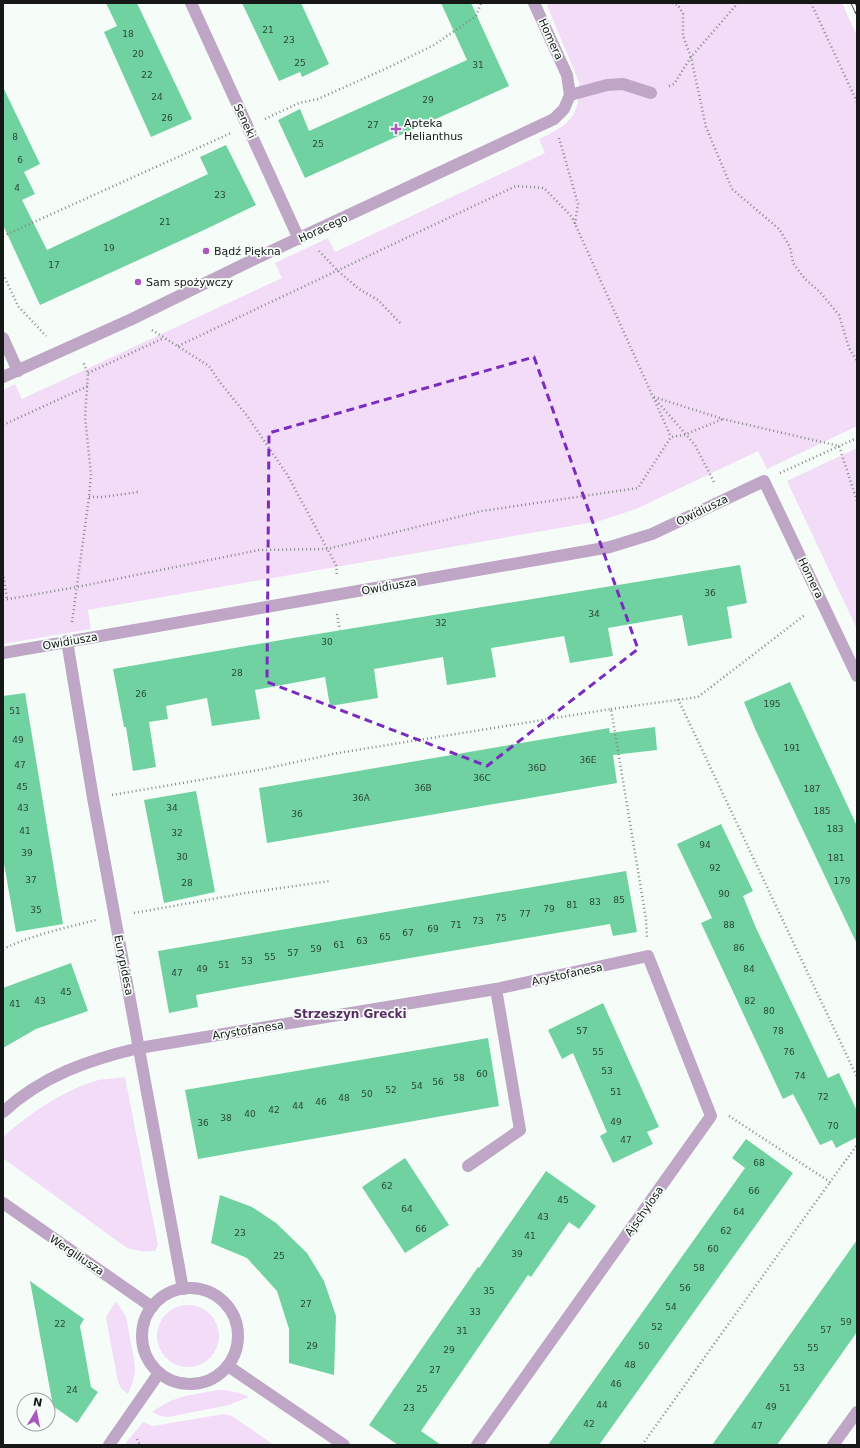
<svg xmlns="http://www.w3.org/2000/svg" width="860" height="1448" viewBox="0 0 860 1448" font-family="'DejaVu Sans',sans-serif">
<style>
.green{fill:#f2dcf8}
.building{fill:#6fd2a0}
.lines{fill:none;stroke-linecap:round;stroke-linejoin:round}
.path{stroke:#848986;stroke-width:2.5;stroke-dasharray:1 3;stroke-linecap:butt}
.lane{stroke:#bfa6c6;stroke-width:12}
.street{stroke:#bfa6c6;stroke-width:12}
.rail-casing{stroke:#424544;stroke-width:4.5}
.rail{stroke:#f6fdf9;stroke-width:3;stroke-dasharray:9;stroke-linecap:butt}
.marked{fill:none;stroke:#7b2cbf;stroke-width:3;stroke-dasharray:8 5;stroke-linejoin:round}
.poi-dot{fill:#ab55c3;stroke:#f6fdf9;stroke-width:1.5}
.labels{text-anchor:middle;stroke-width:3.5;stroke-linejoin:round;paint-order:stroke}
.number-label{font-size:9px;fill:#2c4639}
.street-label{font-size:11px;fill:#161817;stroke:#f6fdf9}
.poi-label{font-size:11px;fill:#161817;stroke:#f6fdf9;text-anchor:start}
.neighbourhood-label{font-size:12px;font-weight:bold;fill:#572d63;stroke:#f6fdf9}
</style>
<rect width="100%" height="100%" fill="#f6fdf9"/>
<!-- green -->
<g class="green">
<path d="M546,3H842L857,36V426L767,469L758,451L636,509L600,521L88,610L91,629L3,644V390L15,384L22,399L282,278L275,263L328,238L335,252L545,153L539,139C567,126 581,117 579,82Z"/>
<polygon points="857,448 857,629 787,481"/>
<path d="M125,1077L158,1245L155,1251C145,1252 137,1251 127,1248L3,1158V1137C28,1115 59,1093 92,1082C102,1078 115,1079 125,1077Z"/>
<polygon points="116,1301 126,1317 134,1359 135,1371 133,1381 128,1394 121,1388 118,1382 106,1318 107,1315"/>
<circle cx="188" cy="1336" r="31"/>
<path d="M218,1390C229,1390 239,1392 249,1397L229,1405L168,1417L161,1416L152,1412C176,1395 191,1395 218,1390Z"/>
<polygon points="224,1414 232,1416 274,1445 124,1445 143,1422 153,1426"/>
</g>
<!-- building -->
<g class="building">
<polygon points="106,3 137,3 192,119 151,137 104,32 117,26"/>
<polygon points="242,3 301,3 329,64 302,77 300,72 279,81"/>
<polygon points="441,3 471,3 509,86 305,178 278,120 300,109 309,131 467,60"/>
<polygon points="3,87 40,164 24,172 35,194 22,200 47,250 208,174 200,157 226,145 256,205 204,230 40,305 3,225"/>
<polygon points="740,565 747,603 727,607 732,638 688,646 682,615 608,628 613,656 570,663 564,636 491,648 496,677 447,685 443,657 374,669 378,698 330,706 325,677 255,690 260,719 212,726 207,698 166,706 168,719 149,722 156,767 133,771 126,727 124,727 113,669 287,639"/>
<polygon points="790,682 857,826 857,944 756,731 744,702"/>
<polygon points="25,693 63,924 16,932 3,858 3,696"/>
<polygon points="655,727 657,750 613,755 617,783 267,843 259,788 609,728 610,733"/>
<polygon points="196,791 215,892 164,903 144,800"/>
<polygon points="721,824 753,891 743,896 756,928 828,1078 839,1073 857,1111 857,1137 836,1148 832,1140 820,1145 793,1094 783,1099 701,923 712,918 677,844"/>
<polygon points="626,871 637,932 613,936 610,924 240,987 196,995 198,1007 169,1013 158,951"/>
<polygon points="71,963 88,1011 36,1029 3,1048 3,988"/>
<polygon points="603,1003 659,1127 647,1132 653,1144 613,1163 600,1136 607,1132 573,1053 562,1059 548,1030"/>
<polygon points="488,1038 499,1106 198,1159 185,1090"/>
<polygon points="746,1139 793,1173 599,1445 548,1445 745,1168 732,1158"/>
<polygon points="405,1158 449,1225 405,1253 362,1187"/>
<polygon points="546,1171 596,1206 579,1229 569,1222 531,1277 528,1275 421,1431 441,1445 398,1445 369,1425 478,1267 479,1268"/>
<polygon points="220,1195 252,1207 276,1223 307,1253 324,1281 336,1316 334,1375 289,1363 289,1329 277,1291 247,1258 211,1243"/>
<polygon points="857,1240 857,1332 792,1424 777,1445 712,1445"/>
<polygon points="30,1281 84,1319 80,1326 91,1387 98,1392 77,1423 53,1406"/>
</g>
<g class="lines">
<!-- path -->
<g class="path">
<polyline points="672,3 678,5 683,14 683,36 691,57 706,127 732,189 779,229 790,247 793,263 805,279 820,292 839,315 849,348 857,361"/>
<polyline points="811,3 857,102"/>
<polyline points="669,86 674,84 691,57 738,3"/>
<polyline points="265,119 299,103 318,99 385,69 434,45 476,16 481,3"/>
<polyline points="559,138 578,204 575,224"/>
<polyline points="3,236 231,133"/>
<polyline points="319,251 338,271 359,289 378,300 401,324"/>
<polyline points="3,274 18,306 46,336"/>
<polyline points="152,330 209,366 219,381 248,417 288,476 336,565 337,575"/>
<polyline points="178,346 516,186 544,188 572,217 671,437"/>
<polyline points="88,373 164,338"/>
<polyline points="654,397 723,419 839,446 857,501"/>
<polyline points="656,400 695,445 715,484"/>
<polyline points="3,425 88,386"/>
<polyline points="780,473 857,438"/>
<polyline points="89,497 103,497 138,492"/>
<polyline points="3,573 7,599"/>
<polyline points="3,600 77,587 259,550 327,549 482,511 638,488 671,437 684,435 723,419"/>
<polyline points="337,614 340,630"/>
<polyline points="72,622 89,497 91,474 85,417 88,373 83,362"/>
<polyline points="678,699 857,1077"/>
<polyline points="611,709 698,697 806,614"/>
<polyline points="112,795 264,769 338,753 611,709 646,919 647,938"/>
<polyline points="134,913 246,893 330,881"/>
<path d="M3,949C32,935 65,928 96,920"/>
<polyline points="729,1116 830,1182 857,1145"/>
<polyline points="137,1439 140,1445"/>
<polyline points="642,1445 830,1182"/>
</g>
<!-- lane -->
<g class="lane">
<polyline points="570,95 607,85 623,84 651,93"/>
<polyline points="468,1166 520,1130 496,989"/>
</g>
<!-- street -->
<g class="street">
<polyline points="191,3 299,239"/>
<polyline points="3,338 18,371"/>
<polyline points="3,377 132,319 263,255 554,119 564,109 570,95 567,75 534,3"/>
<polyline points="67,641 93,798 183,1289"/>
<polyline points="3,653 610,547 652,534 764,481 857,676"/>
<path d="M3,1112C42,1076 88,1060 139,1048L496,989L648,956L711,1116L477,1445"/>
<polyline points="3,1203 152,1307"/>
<circle cx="190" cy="1336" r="48"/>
<polyline points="228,1366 344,1445"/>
<polyline points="109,1445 159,1373"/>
<polyline points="833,1445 857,1412"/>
</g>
<defs>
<polyline id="rail" points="853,3 857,12"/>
</defs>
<!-- rail casing -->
<use href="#rail" class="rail-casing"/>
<!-- rail -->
<use href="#rail" class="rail"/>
</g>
<!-- marked area -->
<path class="marked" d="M534,357L638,649L487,766L267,682L269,433Z"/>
<!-- markers -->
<g class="poi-dot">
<path d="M394 123h4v4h4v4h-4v4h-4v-4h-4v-4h4z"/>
<circle cx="206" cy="251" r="4"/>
<circle cx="138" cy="282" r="4"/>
</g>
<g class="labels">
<!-- number labels -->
<g class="number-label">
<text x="268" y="33">21</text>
<text x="128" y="37">18</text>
<text x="289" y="43">23</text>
<text x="138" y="57">20</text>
<text x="300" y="66">25</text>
<text x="478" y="68">31</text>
<text x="147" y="78">22</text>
<text x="157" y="100">24</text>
<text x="428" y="103">29</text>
<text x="167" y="121">26</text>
<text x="373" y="128">27</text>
<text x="15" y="140">8</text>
<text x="318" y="147">25</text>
<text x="20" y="163">6</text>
<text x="17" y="191">4</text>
<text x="220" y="198">23</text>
<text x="165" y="225">21</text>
<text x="109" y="251">19</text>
<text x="54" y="268">17</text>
<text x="710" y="596">36</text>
<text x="594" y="617">34</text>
<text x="441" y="626">32</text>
<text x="327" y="645">30</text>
<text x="237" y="676">28</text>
<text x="141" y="697">26</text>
<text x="772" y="707">195</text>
<text x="15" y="714">51</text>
<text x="18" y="743">49</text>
<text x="792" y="751">191</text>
<text x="588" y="763">36E</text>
<text x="20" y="768">47</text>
<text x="537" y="771">36D</text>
<text x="482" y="781">36C</text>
<text x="22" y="790">45</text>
<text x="423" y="791">36B</text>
<text x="812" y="792">187</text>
<text x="361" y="801">36A</text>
<text x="23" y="811">43</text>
<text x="172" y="811">34</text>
<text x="822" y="814">185</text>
<text x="297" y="817">36</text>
<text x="835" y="832">183</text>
<text x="25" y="834">41</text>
<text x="177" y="836">32</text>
<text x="705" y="848">94</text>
<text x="27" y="856">39</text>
<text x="182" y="860">30</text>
<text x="836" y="861">181</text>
<text x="715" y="871">92</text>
<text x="31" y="883">37</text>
<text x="842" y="884">179</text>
<text x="187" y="886">28</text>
<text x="724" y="897">90</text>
<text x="619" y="903">85</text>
<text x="595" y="905">83</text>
<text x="572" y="908">81</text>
<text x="549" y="912">79</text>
<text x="36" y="913">35</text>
<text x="525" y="917">77</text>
<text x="501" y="921">75</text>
<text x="478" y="924">73</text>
<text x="456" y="928">71</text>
<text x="729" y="928">88</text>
<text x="433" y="932">69</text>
<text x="408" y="936">67</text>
<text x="385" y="940">65</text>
<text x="362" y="944">63</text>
<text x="339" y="948">61</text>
<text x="739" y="951">86</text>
<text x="316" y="952">59</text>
<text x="293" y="956">57</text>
<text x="270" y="960">55</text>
<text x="247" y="964">53</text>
<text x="224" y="968">51</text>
<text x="202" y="972">49</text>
<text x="749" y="972">84</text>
<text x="177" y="976">47</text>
<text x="66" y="995">45</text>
<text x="40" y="1004">43</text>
<text x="750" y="1004">82</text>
<text x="15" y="1007">41</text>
<text x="769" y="1014">80</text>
<text x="582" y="1034">57</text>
<text x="778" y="1034">78</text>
<text x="598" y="1055">55</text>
<text x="789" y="1055">76</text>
<text x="607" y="1074">53</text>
<text x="482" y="1077">60</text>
<text x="800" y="1079">74</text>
<text x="459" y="1081">58</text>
<text x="438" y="1085">56</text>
<text x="417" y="1089">54</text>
<text x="391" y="1093">52</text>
<text x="616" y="1095">51</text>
<text x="367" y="1097">50</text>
<text x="823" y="1100">72</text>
<text x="344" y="1101">48</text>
<text x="321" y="1105">46</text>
<text x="298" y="1109">44</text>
<text x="274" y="1113">42</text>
<text x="250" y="1117">40</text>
<text x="226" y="1121">38</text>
<text x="616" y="1125">49</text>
<text x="203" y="1126">36</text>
<text x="833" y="1129">70</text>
<text x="626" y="1143">47</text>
<text x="759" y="1166">68</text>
<text x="387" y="1189">62</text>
<text x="754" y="1194">66</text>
<text x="563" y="1203">45</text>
<text x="407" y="1212">64</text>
<text x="739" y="1215">64</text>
<text x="543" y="1220">43</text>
<text x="421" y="1232">66</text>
<text x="726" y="1234">62</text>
<text x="240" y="1236">23</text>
<text x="530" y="1239">41</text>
<text x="713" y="1252">60</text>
<text x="517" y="1257">39</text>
<text x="279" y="1259">25</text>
<text x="699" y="1271">58</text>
<text x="685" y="1291">56</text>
<text x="489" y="1294">35</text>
<text x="306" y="1307">27</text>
<text x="671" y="1310">54</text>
<text x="475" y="1315">33</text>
<text x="846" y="1325">59</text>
<text x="60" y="1327">22</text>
<text x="657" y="1330">52</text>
<text x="826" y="1333">57</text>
<text x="462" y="1334">31</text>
<text x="312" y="1349">29</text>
<text x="644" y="1349">50</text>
<text x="813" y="1351">55</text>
<text x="449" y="1353">29</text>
<text x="630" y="1368">48</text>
<text x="799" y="1371">53</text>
<text x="435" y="1373">27</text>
<text x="616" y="1387">46</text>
<text x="785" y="1391">51</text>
<text x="422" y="1392">25</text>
<text x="72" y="1393">24</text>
<text x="602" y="1408">44</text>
<text x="771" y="1410">49</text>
<text x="409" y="1411">23</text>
<text x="589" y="1427">42</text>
<text x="757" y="1429">47</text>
</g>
<!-- street labels -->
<g class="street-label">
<text transform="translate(551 39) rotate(65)" y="4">Homera</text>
<text transform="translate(245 121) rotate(65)" y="4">Seneki</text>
<text transform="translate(323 228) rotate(-25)" y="4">Horacego</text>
<text transform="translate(702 510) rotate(-26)" y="4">Owidiusza</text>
<text transform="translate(811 578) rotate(64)" y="4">Homera</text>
<text transform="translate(389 586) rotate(-10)" y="4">Owidiusza</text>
<text transform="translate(70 641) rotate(-10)" y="4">Owidiusza</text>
<text transform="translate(124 965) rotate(79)" y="4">Eurypidesa</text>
<text transform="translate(567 974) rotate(-12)" y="4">Arystofanesa</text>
<text transform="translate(248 1030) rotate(-9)" y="4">Arystofanesa</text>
<text transform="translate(644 1211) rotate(-55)" y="4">Ajschylosa</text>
<text transform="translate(77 1255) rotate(34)" y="4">Wergiliusza</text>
</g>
<!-- poi labels -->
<g class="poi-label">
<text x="404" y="127">Apteka<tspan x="404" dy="13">Helianthus</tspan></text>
<text x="214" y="255">Bądź Piękna</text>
<text x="146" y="286">Sam spożywczy</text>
</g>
<!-- neighbourhood labels -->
<g class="neighbourhood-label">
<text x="350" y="1018">Strzeszyn Grecki</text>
</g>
</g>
<!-- border -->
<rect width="860" height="1448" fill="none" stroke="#161817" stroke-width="8"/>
<!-- north arrow -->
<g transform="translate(36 1412) rotate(10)"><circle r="19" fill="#f6fdf9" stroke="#9ca19f"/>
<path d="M0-3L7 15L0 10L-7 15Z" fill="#ab55c3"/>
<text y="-6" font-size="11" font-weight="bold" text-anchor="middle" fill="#161817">N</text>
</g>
</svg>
